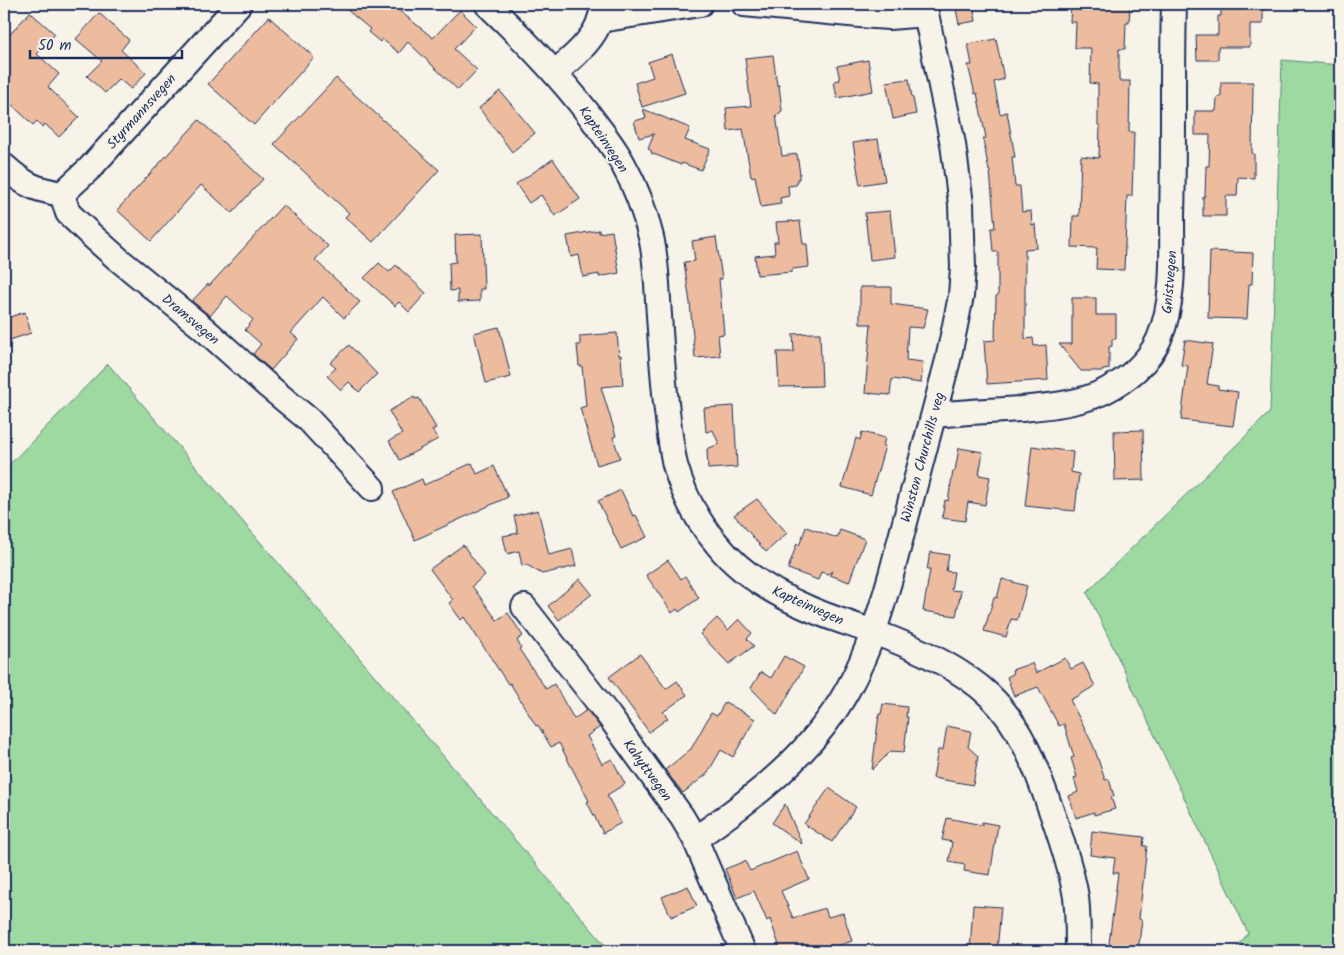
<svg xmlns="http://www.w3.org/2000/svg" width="1344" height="955" viewBox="0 0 1344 955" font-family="Kalam,sans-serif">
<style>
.green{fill:#9dd9a0;stroke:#5c847f}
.building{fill:#edbc9e;stroke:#1b2f5e}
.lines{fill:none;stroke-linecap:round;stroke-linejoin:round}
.minor-casing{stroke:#1b2f5e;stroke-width:28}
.minor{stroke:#f7f3e8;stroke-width:24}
.labels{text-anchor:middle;stroke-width:4.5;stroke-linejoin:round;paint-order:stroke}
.street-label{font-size:14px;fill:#1b2f5e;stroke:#f7f3e8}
</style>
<rect width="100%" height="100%" fill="#f7f3e8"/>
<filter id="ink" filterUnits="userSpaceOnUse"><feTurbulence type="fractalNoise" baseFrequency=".02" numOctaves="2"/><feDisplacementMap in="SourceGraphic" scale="10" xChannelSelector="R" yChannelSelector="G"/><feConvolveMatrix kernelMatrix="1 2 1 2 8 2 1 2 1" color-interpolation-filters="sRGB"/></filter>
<g filter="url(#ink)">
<!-- green -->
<g class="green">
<polygon points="1282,60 1340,65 1340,951 1234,951 1248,933 1087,592 1270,412"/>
<polygon points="108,364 610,951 4,951 4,470"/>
</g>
<!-- building -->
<g class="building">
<polygon points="340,4 391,4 433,38 460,10 476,26 454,49 477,70 458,90 408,42 399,53 382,39 380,42 368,32 370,29"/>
<polygon points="955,4 973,4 976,21 959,24"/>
<polygon points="1071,4 1130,5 1129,23 1126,23 1125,49 1119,49 1119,81 1130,81 1129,132 1134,132 1132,196 1127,196 1124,270 1096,269 1097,248 1072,247 1073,216 1079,216 1081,156 1099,158 1100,126 1098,125 1098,84 1090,83 1091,48 1075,48 1076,22 1070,22"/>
<polygon points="1221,4 1263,4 1263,24 1250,24 1250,47 1218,47 1218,60 1197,60 1196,35 1218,35 1218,16 1221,16"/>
<polygon points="30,12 55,34 37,54 59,74 48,87 79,117 59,137 45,124 42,127 37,121 33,125 4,97 4,41"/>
<polygon points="99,13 129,40 121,50 146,73 131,89 119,79 105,93 87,76 102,61 76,39"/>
<polygon points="269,17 314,57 254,125 208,84"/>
<polygon points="996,39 1004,79 994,82 1000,114 1007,112 1015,157 1012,157 1015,186 1020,186 1022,212 1031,211 1032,225 1035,224 1037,248 1025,249 1025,339 1033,338 1034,346 1046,345 1048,380 987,384 984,341 995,340 996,296 998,295 998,252 993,252 991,228 995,228 990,171 989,171 983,139 986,138 977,93 975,94 968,65 972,65 968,44"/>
<polygon points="672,54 685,93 642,107 635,83 653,77 648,62"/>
<polygon points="773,55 777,85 779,85 782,111 780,112 780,114 776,115 782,156 797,154 800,174 799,174 799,179 797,179 797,184 796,185 788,186 789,196 780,198 781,204 761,207 755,176 751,177 743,129 728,131 726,108 751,106 745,58"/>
<polygon points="868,60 873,91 837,98 834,81 840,80 837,66"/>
<polygon points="336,78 439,170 373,242 345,217 349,213 274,144"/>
<polygon points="909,79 912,98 913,98 916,114 893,119 886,82"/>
<polygon points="1221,82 1253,82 1252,153 1254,154 1254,178 1238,177 1237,196 1226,196 1226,216 1203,216 1203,197 1205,196 1206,166 1209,166 1210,135 1195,135 1195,111 1216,111 1217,97 1221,97"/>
<polygon points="500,91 535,133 512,152 479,108"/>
<polygon points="643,109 690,128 685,140 710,149 701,170 682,163 681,165 651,153 652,151 648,149 654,134 639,138 634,121 646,118"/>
<polygon points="199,120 263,179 232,213 201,185 151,241 117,210"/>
<polygon points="878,139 885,181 860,185 853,143"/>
<polygon points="553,159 580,199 555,216 541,195 529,203 516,184"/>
<polygon points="283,205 328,246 315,260 360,302 344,318 323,297 291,333 298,339 271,370 253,354 261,344 245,330 253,320 227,296 210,316 192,301 208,284 209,286"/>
<polygon points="890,211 895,257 870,260 865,213"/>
<polygon points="793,221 793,222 800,221 803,244 807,244 809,267 792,269 792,272 757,275 755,256 775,254 774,242 778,242 776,222"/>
<polygon points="599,230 599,233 612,231 619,273 599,277 599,274 583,277 579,255 571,257 567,236"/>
<polygon points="482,234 484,289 480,289 480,301 458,302 458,290 450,291 449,263 456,262 455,235"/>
<polygon points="716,237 722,279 719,279 724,334 718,335 720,356 695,358 690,303 684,262 695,261 692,241"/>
<polygon points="1210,251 1253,253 1252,284 1249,284 1247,319 1208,318"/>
<polygon points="379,263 389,272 396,265 426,293 409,312 399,302 395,306 364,278"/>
<polygon points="860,287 891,287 891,304 928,309 923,328 908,327 906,360 923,362 921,383 892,379 890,395 865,393 871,324 860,324"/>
<polygon points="1072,298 1096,298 1096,315 1116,315 1116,339 1112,339 1112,346 1109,347 1109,369 1103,370 1103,371 1081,371 1059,344 1072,344"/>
<polygon points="25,312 31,333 4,342 4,319"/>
<polygon points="499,327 511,377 486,383 474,333"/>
<polygon points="617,333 619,356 621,355 623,385 601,387 616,436 613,437 620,458 597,465 580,408 586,406 582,366 579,366 577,345 580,345 580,336"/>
<polygon points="813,333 820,333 822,386 779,387 777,352 794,352 793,334"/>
<polygon points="1185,340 1213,344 1207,384 1218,386 1218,389 1238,392 1233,426 1181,420 1188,366 1181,365"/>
<polygon points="349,345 377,374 359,392 349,382 341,390 327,376 336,368 330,363"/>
<polygon points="414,397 415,399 419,398 436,428 432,430 438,439 400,460 389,441 402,434 389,411"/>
<polygon points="734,406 737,467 708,469 707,449 719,444 713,430 706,432 704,408"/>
<polygon points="1143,430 1144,480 1115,481 1114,431"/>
<polygon points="862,432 885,438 883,446 885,446 871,495 842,487 856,438 860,440"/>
<polygon points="1032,446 1073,452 1071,472 1079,474 1075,511 1025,506"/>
<polygon points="959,448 983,452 979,475 990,477 985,505 968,502 965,521 942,518 945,500 948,501 953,471 955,471"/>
<polygon points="472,463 477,474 494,466 508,497 415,540 393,492 422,479 424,485"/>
<polygon points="621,490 633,516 636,515 647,537 621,549 598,501"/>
<polygon points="757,499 787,533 766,552 734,515"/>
<polygon points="538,510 549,555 572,549 576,566 542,574 527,565 522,566 519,551 507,554 503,536 518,533 514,516"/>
<polygon points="806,527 837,538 840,530 865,539 849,582 830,575 832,571 828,574 821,572 818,580 788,569 797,543 799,546"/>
<polygon points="463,545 485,575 472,586 497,620 508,613 523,636 517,640 521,648 519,649 546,689 554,684 574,719 587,710 600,727 587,736 602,764 612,759 625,784 607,795 621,823 603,833 587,802 589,801 559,743 551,747 538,725 536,726 510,683 508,684 464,617 461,620 449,603 453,600 430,569"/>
<polygon points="930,552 949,555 946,571 954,572 951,590 961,591 956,616 923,611 930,570 927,570"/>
<polygon points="668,560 681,579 685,576 699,598 679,612 677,609 672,613 646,575"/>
<polygon points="580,579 592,594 559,620 548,606"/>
<polygon points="1002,579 1027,586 1017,620 1011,619 1006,637 984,631 994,597 997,598"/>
<polygon points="717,618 728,630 739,619 752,633 747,639 754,646 729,664 700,634"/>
<polygon points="640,654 666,689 677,681 687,695 663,712 668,718 649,732 609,677"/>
<polygon points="784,656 804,667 777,715 751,688 761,672 771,678"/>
<polygon points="1065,658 1071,669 1083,663 1095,686 1070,700 1092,743 1095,750 1105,780 1109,779 1114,796 1111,797 1115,809 1094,815 1094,812 1076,818 1069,796 1078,792 1074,778 1077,777 1071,758 1074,757 1064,724 1059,726 1038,687 1014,696 1007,677 1013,674 1012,670 1032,663 1036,673"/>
<polygon points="725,702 755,719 733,757 721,750 707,774 683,793 665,770 691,749 711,713 717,716"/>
<polygon points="883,704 907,707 906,717 908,717 904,752 891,751 872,770 879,714 881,714"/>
<polygon points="947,726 971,731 968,747 978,756 973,785 933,778 938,750 943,750"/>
<polygon points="829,788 856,807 832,842 804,824"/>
<polygon points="785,804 802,844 772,823"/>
<polygon points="947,818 982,825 982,822 998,825 990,875 964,871 965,865 949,862 952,842 942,840"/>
<polygon points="1092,831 1144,837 1143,846 1147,846 1139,919 1142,920 1138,951 1108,951 1118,873 1113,873 1115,858 1090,855"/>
<polygon points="797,851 809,879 781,891 793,918 825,908 828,917 843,913 852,941 823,951 781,951 770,919 767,921 754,891 737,898 725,869 745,861 750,871"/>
<polygon points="688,886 697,906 671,917 662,897"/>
<polygon points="973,905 1001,907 997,951 970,951"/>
</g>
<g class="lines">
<defs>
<g id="minor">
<path d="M487,4C527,42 564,80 596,124C606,137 616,150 623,164C636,187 645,212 651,237C657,263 657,289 659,315C661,347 663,379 667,411C669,429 671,447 675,465C683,493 698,522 717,544C740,573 777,595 810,609C830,618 852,624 873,632C912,646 958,666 989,695C1021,725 1037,770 1051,810C1061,838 1071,867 1076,897C1078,915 1078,933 1078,951"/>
<polyline points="744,4 860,15 889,17 926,14"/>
<polyline points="600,20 700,4"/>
<path d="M555,72C568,62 586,46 595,31C600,23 602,13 604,4"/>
<path d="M4,166C25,185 34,189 62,194"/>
<polyline points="62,194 68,213 90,234 118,259 203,328 268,386 308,419 372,488"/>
<polyline points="62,194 90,168 239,4"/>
<path d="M934,415C963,412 992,411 1021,409C1050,406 1079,404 1105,391C1127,380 1149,362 1159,339C1175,301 1172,256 1172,216C1174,145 1172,74 1174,4"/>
<polyline points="524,607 609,716 682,817 695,839 743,951"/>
<path d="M695,839C754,798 813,753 848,689C868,653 880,614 891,575L948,360L961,296L963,267L961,204L953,144L924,4"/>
</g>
</defs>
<!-- minor casing -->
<use href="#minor" class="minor-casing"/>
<!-- minor -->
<use href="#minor" class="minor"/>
</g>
</g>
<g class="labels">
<!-- street labels -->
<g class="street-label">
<text transform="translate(141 111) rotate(-48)" y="5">Styrmannsvegen</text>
<text transform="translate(604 139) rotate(56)" y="5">Kapteinvegen</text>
<text transform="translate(1169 282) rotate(-85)" y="5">Gnistvegen</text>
<text transform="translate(191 319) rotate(40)" y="5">Dramsvegen</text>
<text transform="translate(922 457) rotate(-75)" y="5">Winston Churchills veg</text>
<text transform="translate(808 605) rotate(24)" y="5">Kapteinvegen</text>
<text transform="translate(648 770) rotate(54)" y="5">Kahyttvegen</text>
</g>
</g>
<!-- margin -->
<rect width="1344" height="955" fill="none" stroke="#f7f3e8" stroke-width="20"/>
<rect x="10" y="10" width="1324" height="935" fill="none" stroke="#1b2f5e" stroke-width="2" filter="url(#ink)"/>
<!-- scale -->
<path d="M30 50v8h152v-8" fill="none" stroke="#1b2f5e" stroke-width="2.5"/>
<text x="38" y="50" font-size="15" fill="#1b2f5e" stroke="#f7f3e8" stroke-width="4" paint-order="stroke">50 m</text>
</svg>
